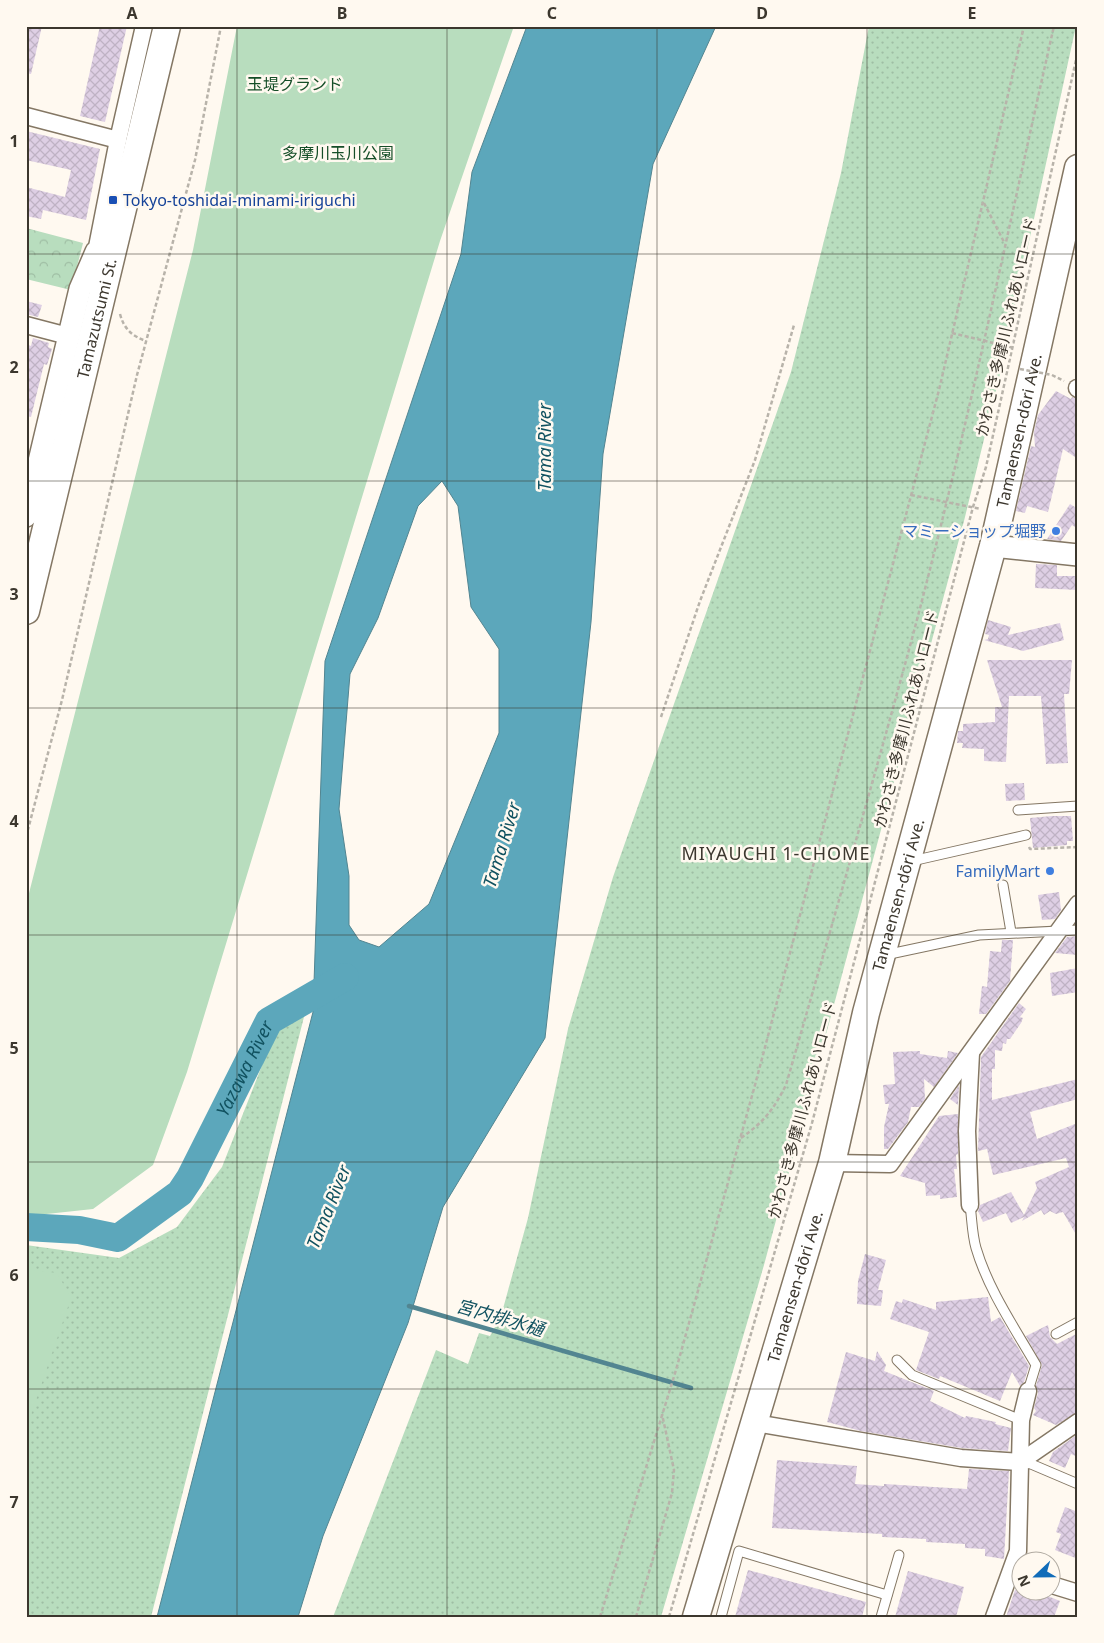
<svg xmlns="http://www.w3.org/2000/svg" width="1104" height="1643" viewBox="0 0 1104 1643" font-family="'Noto Sans','Noto Sans JP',sans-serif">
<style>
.grass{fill:url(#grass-dots)}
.forest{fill:url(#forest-crowns)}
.green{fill:#b8ddbe}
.water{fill:#5ca7bb;stroke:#528591;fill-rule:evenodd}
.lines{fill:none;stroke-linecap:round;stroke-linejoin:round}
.stream{stroke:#528591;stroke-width:4.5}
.river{stroke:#5ca7bb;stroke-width:28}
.building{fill:url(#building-cross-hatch)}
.service-casing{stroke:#847764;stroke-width:11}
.minor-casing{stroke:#847764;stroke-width:19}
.tertiary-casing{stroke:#847764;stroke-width:24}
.primary-casing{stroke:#847764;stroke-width:29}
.path{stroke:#b8b3aa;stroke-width:2.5;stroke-dasharray:4 2.5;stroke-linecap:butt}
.service{stroke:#fff;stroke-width:9}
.minor{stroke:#fff;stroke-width:16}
.tertiary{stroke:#fff;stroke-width:21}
.primary{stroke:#fff;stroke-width:26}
.path-bridge{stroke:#b8b3aa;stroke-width:2.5;stroke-dasharray:4 2.5;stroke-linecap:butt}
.grid{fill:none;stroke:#3c372e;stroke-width:1;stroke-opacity:0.55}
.transit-dot{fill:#1a4fb4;stroke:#fff9f0;stroke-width:2}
.shop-dot{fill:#3f7fe0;stroke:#fff9f0;stroke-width:2}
.labels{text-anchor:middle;stroke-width:5;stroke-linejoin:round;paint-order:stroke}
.park-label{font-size:16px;fill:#154e27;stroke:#fff9f0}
.transit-label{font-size:16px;fill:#164399;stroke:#fff9f0;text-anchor:start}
.street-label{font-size:16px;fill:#3c372e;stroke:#fff9f0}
.shop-label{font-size:16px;fill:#366cbe;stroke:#fff9f0;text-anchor:end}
.water-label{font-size:18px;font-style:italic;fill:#115260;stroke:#fff9f0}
.neighbourhood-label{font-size:18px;letter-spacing:1px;fill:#3c372e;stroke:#fff9f0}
.neatline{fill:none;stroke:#3c372e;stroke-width:2}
.grid-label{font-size:16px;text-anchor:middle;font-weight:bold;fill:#3c372e}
</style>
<defs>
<pattern id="grass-dots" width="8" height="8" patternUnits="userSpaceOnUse" patternTransform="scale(1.25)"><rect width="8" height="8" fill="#b8ddbe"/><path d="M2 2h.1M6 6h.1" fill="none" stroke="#9fbea4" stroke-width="1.8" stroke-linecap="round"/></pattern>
<pattern id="forest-crowns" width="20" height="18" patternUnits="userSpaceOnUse" patternTransform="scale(1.25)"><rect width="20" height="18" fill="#b8ddbe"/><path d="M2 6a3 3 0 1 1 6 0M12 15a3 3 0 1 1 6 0" fill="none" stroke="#9fbea4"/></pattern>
<pattern id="building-cross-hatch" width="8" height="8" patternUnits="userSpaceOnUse" patternTransform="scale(1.25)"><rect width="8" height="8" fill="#decfe4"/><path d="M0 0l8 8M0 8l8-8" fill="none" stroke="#bfb2c4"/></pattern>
</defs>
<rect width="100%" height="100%" fill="#fff9f0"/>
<!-- grass -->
<g class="grass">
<polygon points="869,26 1076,26 1001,370 964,521 764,1265 661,1617 333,1617 436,1350 468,1364 479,1333 490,1336 501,1316 528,1218 568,1029 613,877 791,372 841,173"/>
<polygon points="299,1011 305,1013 151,1617 26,1617 26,1245 119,1258 177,1227 222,1167 276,1030"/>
</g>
<!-- forest -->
<polygon class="forest" points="26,228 83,243 71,290 26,279"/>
<!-- green -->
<g class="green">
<polygon points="237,26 514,26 440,241 187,1072 153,1165 93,1209 28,1216 26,1215 26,905 193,250"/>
<polygon points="26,1269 57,1273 71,1298 26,1429"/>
</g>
<!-- water -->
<path class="water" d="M527,26H716L653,164L603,454L591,622L545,1038L443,1207L408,1323L323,1536L298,1617H157L313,1012L325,661L461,254L472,172ZM442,481L458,506L471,607L499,649V733L429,904L379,947L359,940L349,925V876L339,809L350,674L378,618L418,506Z"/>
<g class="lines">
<!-- stream -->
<polyline class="stream" points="409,1306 691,1388"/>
<!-- river -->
<path class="river" id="s1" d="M26,1227L79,1230L118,1238L180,1193L190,1178L269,1021L345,977"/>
</g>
<!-- building -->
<g class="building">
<polygon points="26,26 42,26 31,74 26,73"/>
<polygon points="100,26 127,26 105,122 80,116"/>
<polygon points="26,131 100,149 86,220 43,210 41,219 26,216 26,187 65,197 71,170 26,160"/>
<polygon points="26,301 42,305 38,317 26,314"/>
<polygon points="33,338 49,343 48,347 52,349 47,365 44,364 31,417 26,416 26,344 31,346"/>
<polygon points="1056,391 1071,399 1072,397 1078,399 1078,459 1063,449 1048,512 1027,506 1025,513 1016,511 1031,446 1035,447 1034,432 1038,415"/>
<polygon points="1070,504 1078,509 1078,529 1072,525 1061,541 1047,539"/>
<polygon points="1036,564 1057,565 1057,576 1078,576 1078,590 1035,588"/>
<polygon points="988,620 1011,627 1008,635 1060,623 1064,640 1023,651 984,640 988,639 989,635 985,634"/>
<polygon points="987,660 1072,660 1069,694 1064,694 1068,763 1046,764 1041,696 1009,696 1006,762 984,761 984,749 962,748 963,743 957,743 958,731 963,731 963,724 995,722 995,707 1002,707"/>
<polygon points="1024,783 1025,800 1006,801 1005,784"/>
<polygon points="1052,816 1071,816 1073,841 1067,841 1067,845 1033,848 1030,818"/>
<polygon points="1059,892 1061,910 1055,919 1042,920 1038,895"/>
<polygon points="1078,936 1078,955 1055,953 1067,937"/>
<polygon points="1002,940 1013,940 1010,981 986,1014 979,1014 982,986 987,987 990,951 1001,952"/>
<polygon points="1078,968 1078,992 1052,996 1050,973"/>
<polygon points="1019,1003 1026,1009 1020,1017 1023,1018 1021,1023 1010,1039 1007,1039 1006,1044 1003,1043 1002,1051 995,1050 995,1069 992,1069 992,1100 1078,1079 1078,1099 1030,1112 1037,1139 1075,1124 1078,1130 1078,1238 1063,1212 1056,1214 1050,1211 1044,1215 1041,1210 1022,1221 1024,1217 1011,1223 1006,1213 983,1222 978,1211 980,1205 1011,1192 1024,1215 1037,1188 1035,1182 1069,1167 1066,1158 993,1175 987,1149 978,1151 981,1057"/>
<polygon points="920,1051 920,1054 947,1058 948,1051 958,1053 934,1087 924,1079 925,1099 919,1107 911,1107 908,1122 888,1149 884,1149 884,1127 889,1104 885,1104 883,1085 895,1084 893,1052"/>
<polygon points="959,1085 958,1105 950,1099"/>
<polygon points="958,1114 958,1154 956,1155 957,1169 954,1169 957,1197 940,1199 940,1195 926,1196 925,1183 900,1176 939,1116"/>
<polygon points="865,1254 886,1260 878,1290 883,1290 881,1306 857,1304 858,1281"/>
<polygon points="988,1297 991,1322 1000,1317 1029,1366 1024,1382 1020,1386 1012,1372 1000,1401 940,1376 939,1379 916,1370 929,1332 890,1319 896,1301 902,1303 903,1299 936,1310 936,1302"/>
<polygon points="1048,1325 1050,1337 1057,1344 1078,1333 1078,1412 1056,1425 1033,1415 1036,1411 1034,1408 1038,1393 1036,1386 1042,1365 1026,1336"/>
<polygon points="877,1351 886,1365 884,1371 934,1391 930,1401 965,1418 966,1416 996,1422 995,1424 1011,1428 1008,1451 962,1448 861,1431 827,1422 846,1352 875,1361"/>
<polygon points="1078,1434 1078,1457 1071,1454 1065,1468 1049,1461 1053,1452"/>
<polygon points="777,1460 857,1466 855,1484 884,1486 884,1484 967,1489 969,1469 1009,1471 1004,1559 985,1556 985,1549 965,1548 965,1544 926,1542 926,1539 882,1537 882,1534 772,1528"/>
<polygon points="1065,1507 1078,1512 1078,1559 1055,1550 1061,1534 1056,1532"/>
<polygon points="748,1570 866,1602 862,1617 735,1617"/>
<polygon points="908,1571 964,1587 956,1617 895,1617"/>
<polygon points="1015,1590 1033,1590 1060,1601 1054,1617 1006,1617"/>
</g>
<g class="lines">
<defs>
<g id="service">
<polyline points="1018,810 1078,806"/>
<polyline points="912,861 1026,835"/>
<polyline points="1003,885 1011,932"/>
<polyline points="885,955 979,935 1078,930"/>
<path d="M970,1205C972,1219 972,1234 976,1248C988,1289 1014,1327 1036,1365L1028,1391"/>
<polyline points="1056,1334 1078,1322"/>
<polyline points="897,1360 912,1375 1021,1420"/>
<polyline points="1020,1462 1031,1464 1078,1484"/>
<polyline points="721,1617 739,1551 887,1595"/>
<polyline points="881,1617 899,1555"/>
</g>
<g id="minor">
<polyline points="26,116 118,140"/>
<polyline points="96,252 118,140 144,26"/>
<polyline points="26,325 68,336"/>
<polyline points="1077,388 1078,389"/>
<polyline points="832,1163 890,1164 1078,904"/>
<polyline points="970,1205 967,1131 971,1053"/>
<polyline points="755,1423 961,1458 1020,1462 1078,1422"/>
<polyline points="1052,1585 1078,1593"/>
<polyline points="994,1617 1018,1551 1021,1420 1028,1391"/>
</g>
<g id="tertiary">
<polyline points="26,516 80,289 96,252 113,256"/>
<polyline points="993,546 1078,555"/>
</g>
<g id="primary">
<path id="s2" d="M26,611L167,26"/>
<path id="s3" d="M696,1617L832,1163L866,1013L993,546L1078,168"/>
</g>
</defs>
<!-- service casing -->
<use href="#service" class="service-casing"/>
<!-- minor casing -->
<use href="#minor" class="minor-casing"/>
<!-- tertiary casing -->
<use href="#tertiary" class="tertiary-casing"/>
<!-- primary casing -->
<use href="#primary" class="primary-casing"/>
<!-- path -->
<g class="path">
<polyline points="984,203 1004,242"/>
<path d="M120,314C124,329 132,336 146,341"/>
<polyline points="952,333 1014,348"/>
<polyline points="1052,375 1064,381"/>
<polyline points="911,495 981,509"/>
<polyline points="661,717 700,601 755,460 794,325"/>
<polyline points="26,837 62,700 137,375 195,160 221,26"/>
<polyline points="1029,847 1030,849 1078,847"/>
<path d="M741,1138C765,1121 773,1110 786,1085C828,939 870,793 910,646C965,441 1007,233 1054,26"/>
<polyline points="600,1617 676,1370 755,1085 939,390 1024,26"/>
<polyline points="636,1617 672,1493 674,1470 662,1414"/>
<polyline points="669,1617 812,1123 973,507 986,467 1078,51"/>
</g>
<!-- service -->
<use href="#service" class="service"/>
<!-- minor -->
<use href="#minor" class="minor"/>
<!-- tertiary -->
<use href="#tertiary" class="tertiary"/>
<!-- primary -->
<use href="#primary" class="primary"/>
<!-- path-bridge -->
<polyline class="path-bridge" points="1020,369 1052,375"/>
</g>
<!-- grid -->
<path class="grid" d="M237,26V1617M447,26V1617M657,26V1617M867,26V1617M26,254H1078M26,481H1078M26,708H1078M26,935H1078M26,1162H1078M26,1389H1078"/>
<!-- markers -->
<rect class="transit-dot" x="108" y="195" width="10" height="10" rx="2.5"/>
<g class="shop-dot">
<circle cx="1056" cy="531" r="5"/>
<circle cx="1050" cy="871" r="5"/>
</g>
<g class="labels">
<!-- park labels -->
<g class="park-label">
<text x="295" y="90">玉堤グランド</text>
<text x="338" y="159">多摩川玉川公園</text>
</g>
<!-- transit labels -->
<g class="transit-label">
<text x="123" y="206">Tokyo-toshidai-minami-iriguchi</text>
</g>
<!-- street labels -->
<g class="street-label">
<text dy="6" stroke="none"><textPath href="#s2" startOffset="301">Tamazutsumi St.</textPath></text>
<text transform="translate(1006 327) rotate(-77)" y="6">かわさき多摩川ふれあいロード</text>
<text dy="6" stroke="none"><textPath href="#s3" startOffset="1230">Tamaensen-dōri Ave.</textPath></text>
<text transform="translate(906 719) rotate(-76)" y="6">かわさき多摩川ふれあいロード</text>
<text dy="6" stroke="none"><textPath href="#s3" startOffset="750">Tamaensen-dōri Ave.</textPath></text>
<text transform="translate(802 1110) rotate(-75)" y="6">かわさき多摩川ふれあいロード</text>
<text dy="6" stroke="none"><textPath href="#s3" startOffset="345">Tamaensen-dōri Ave.</textPath></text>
</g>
<!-- shop labels -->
<g class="shop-label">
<text x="1046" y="537">マミーショップ堀野</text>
<text x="1040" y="877">FamilyMart</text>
</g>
<!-- water labels -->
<g class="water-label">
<text transform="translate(545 447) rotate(-90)" y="6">Tama River</text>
<text transform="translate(502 845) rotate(-73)" y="6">Tama River</text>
<text dy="6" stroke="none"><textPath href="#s1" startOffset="310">Yazawa River</textPath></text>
<text transform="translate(329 1207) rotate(-68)" y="6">Tama River</text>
<text transform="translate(500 1318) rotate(16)" y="6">宮内排水樋</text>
</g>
<!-- neighbourhood labels -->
<g class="neighbourhood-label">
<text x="776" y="860">MIYAUCHI 1-CHOME</text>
</g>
</g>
<!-- border -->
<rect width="1104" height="1643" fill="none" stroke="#fff9f0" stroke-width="55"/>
<!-- north arrow -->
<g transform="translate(1036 1576) rotate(248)"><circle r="24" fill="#fff9f0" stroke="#b1aba2"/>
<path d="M0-4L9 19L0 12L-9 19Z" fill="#116cb9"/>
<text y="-8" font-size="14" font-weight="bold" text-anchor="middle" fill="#3c372e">N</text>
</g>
<rect x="28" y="28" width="1048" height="1588" class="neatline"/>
<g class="grid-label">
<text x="132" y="19">A</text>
<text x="342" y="19">B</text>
<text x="552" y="19">C</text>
<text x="762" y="19">D</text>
<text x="972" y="19">E</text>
<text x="14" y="147">1</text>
<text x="14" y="373">2</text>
<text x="14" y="600">3</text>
<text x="14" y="827">4</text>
<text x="14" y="1054">5</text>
<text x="14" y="1281">6</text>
<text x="14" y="1508">7</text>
</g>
</svg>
